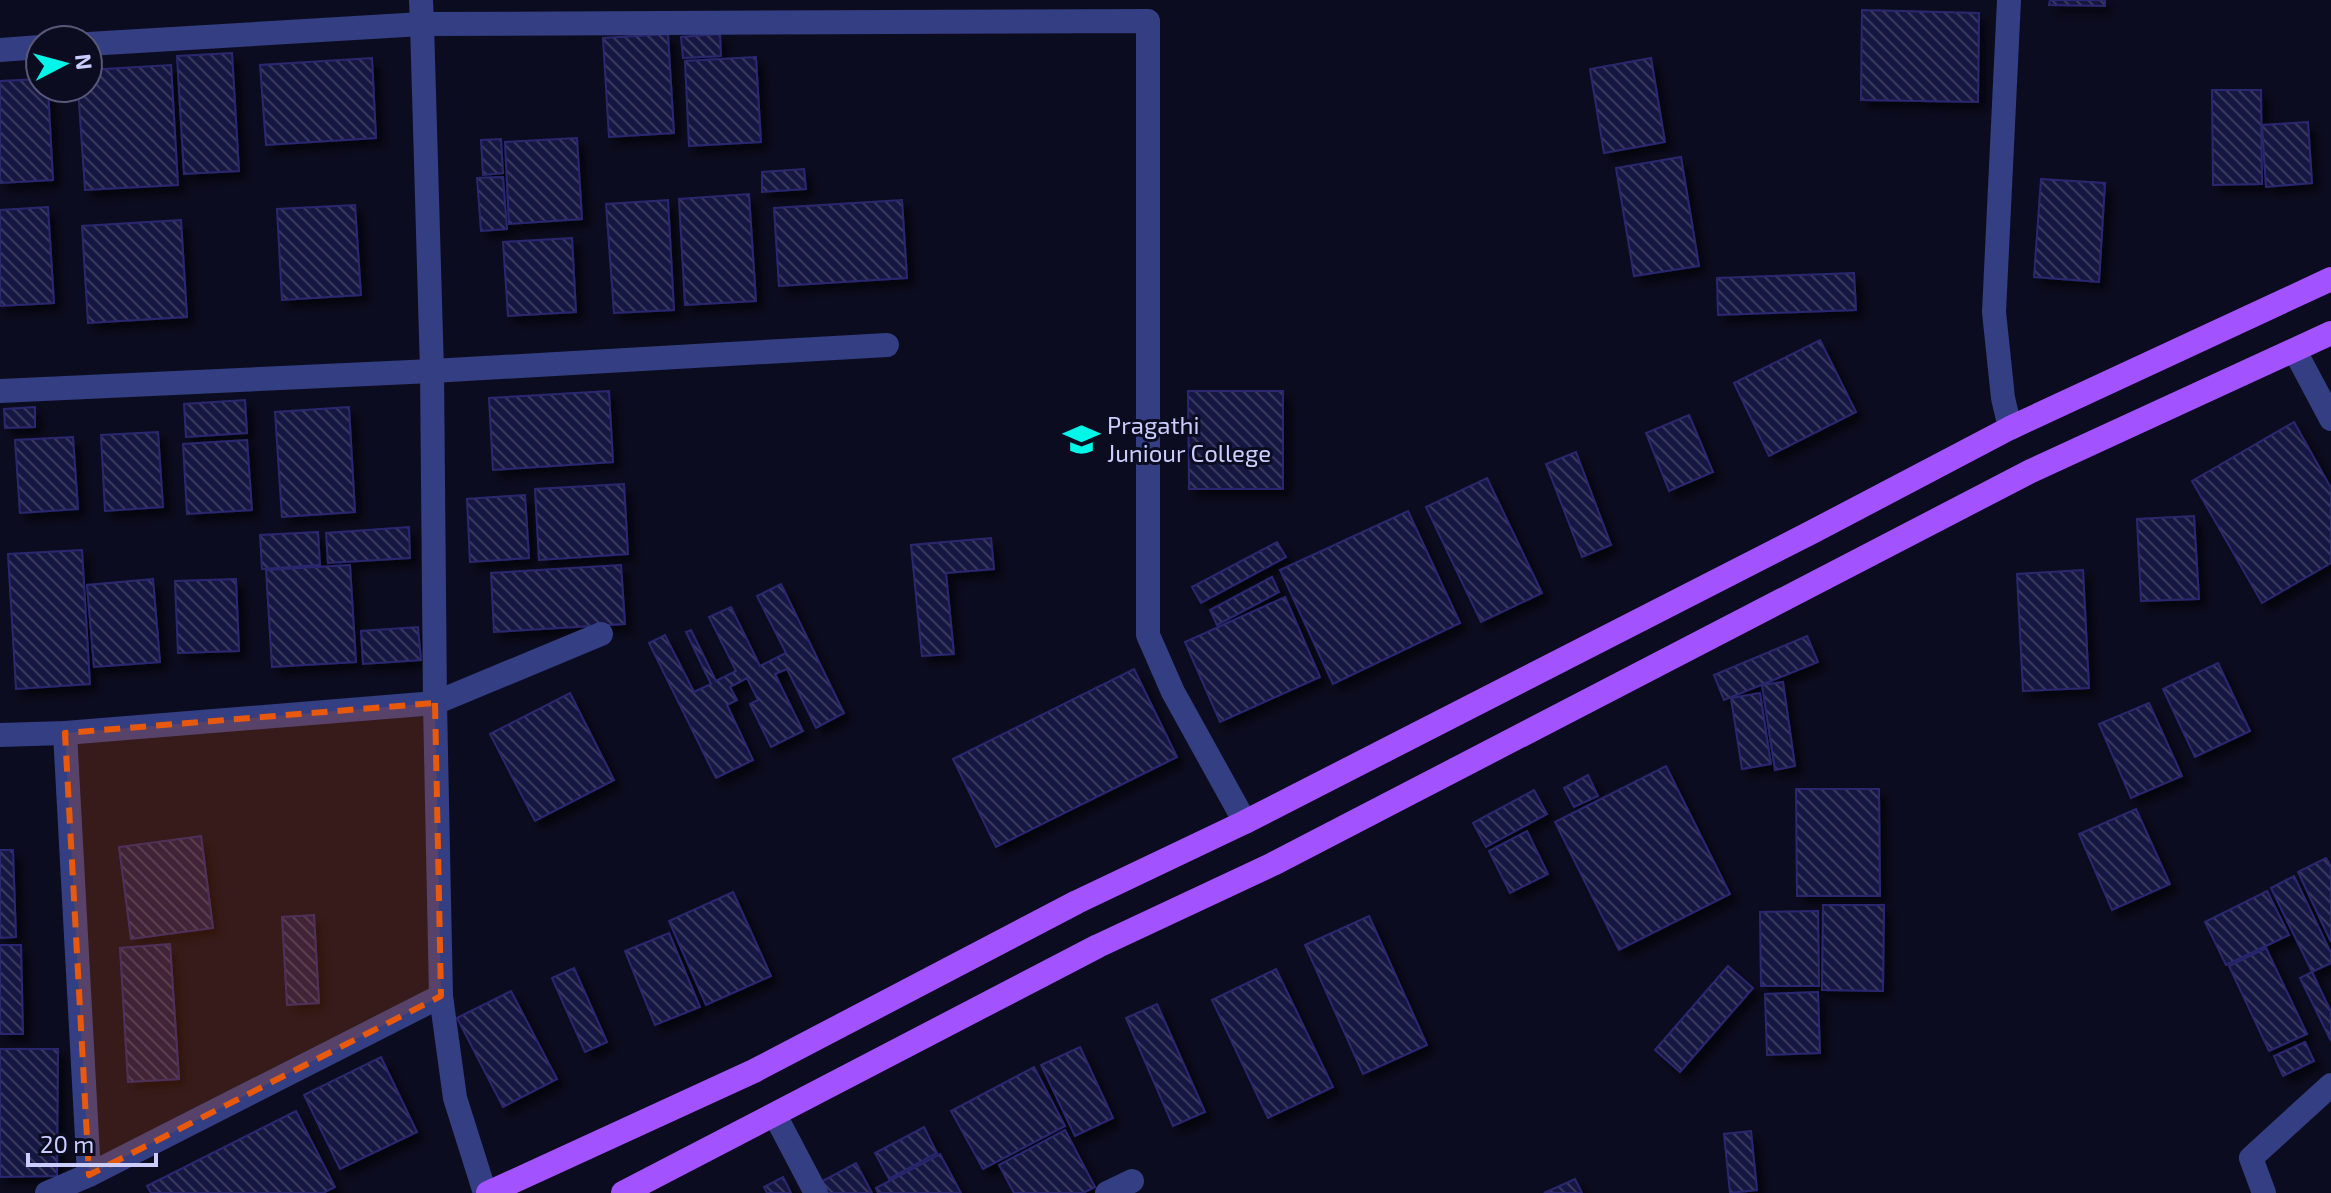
<svg xmlns="http://www.w3.org/2000/svg" width="2331" height="1193" viewBox="0 0 2331 1193" font-family="'Exo 2',sans-serif">
<style>
.building{fill:url(#building-back-hatch);stroke:#2b286f;stroke-width:2;filter:url(#shadow)}
.lines{fill:none;stroke-linecap:round;stroke-linejoin:round}
.minor{stroke:#343e82;stroke-width:24}
.major{stroke:#a352ff;stroke-width:24}
.marked{fill:#e8590c;fill-opacity:0.2;stroke:#e8590c;stroke-width:6;stroke-dasharray:16 10;stroke-linejoin:round}
.labels{text-anchor:middle;stroke-width:6;stroke-linejoin:round;paint-order:stroke}
.poi-label{font-size:24px;fill:#cbcdff;stroke:#0c0c20;text-anchor:start}
</style>
<defs>
<pattern id="building-back-hatch" width="6" height="6" patternUnits="userSpaceOnUse" patternTransform="scale(2)"><rect width="6" height="6" fill="#191742"/><path d="M-1 5l2 2M0 0l6 6M5-1l2 2" fill="none" stroke="#39385e"/></pattern>
<filter id="shadow"><feDropShadow dx="7" dy="7" stdDeviation="4" flood-color="#0009"/></filter>
</defs>
<rect width="100%" height="100%" fill="#0c0c20"/>
<!-- building -->
<g class="building">
<polygon points="2050,0 2105,0 2105,6 2049,5"/>
<polygon points="1862,10 1979,13 1978,102 1861,100"/>
<polygon points="668,34 674,133 609,137 603,38"/>
<polygon points="720,34 721,56 683,58 681,37"/>
<polygon points="232,53 239,171 184,174 177,56"/>
<polygon points="756,57 761,142 689,146 685,61"/>
<polygon points="372,58 376,138 266,145 260,65"/>
<polygon points="1651,58 1665,142 1604,153 1590,69"/>
<polygon points="171,65 178,185 85,190 78,88 88,88 88,70"/>
<polygon points="40,79 40,88 48,88 53,180 0,183 0,81"/>
<polygon points="2212,90 2261,90 2262,184 2213,185"/>
<polygon points="2308,122 2312,183 2266,187 2262,125"/>
<polygon points="577,138 582,219 509,224 505,142"/>
<polygon points="501,139 503,173 483,175 481,140"/>
<polygon points="1681,157 1699,266 1634,276 1616,168"/>
<polygon points="804,169 806,189 762,192 762,172"/>
<polygon points="503,177 507,229 481,231 477,178"/>
<polygon points="2041,179 2105,183 2099,282 2034,277"/>
<polygon points="749,194 756,301 685,305 679,199"/>
<polygon points="668,200 674,310 614,313 606,204"/>
<polygon points="902,200 907,278 779,286 774,208"/>
<polygon points="355,205 361,295 282,300 277,209"/>
<polygon points="48,207 54,303 0,306 0,210"/>
<polygon points="181,220 187,317 88,323 82,226"/>
<polygon points="572,238 576,312 508,316 503,242"/>
<polygon points="1854,273 1856,310 1718,315 1717,278"/>
<polygon points="1820,340 1856,412 1769,456 1734,383"/>
<polygon points="609,391 613,462 493,470 489,398"/>
<polygon points="1188,391 1283,391 1283,489 1189,489"/>
<polygon points="245,400 247,433 186,437 184,404"/>
<polygon points="35,407 35,427 5,428 4,409"/>
<polygon points="349,407 355,512 282,517 275,412"/>
<polygon points="1689,415 1713,472 1669,491 1646,433"/>
<polygon points="2294,422 2331,488 2331,563 2262,603 2192,481"/>
<polygon points="158,432 163,507 105,511 101,435"/>
<polygon points="73,437 78,509 20,513 15,440"/>
<polygon points="247,440 252,510 187,514 183,444"/>
<polygon points="1576,452 1611,545 1582,557 1546,464"/>
<polygon points="1487,478 1542,593 1481,622 1426,507"/>
<polygon points="624,484 628,554 539,560 535,489"/>
<polygon points="525,495 529,558 470,562 467,499"/>
<polygon points="1408,511 1460,623 1333,684 1280,570"/>
<polygon points="2194,516 2199,599 2141,601 2137,519"/>
<polygon points="409,527 410,558 328,563 326,533"/>
<polygon points="318,532 320,565 262,569 260,535"/>
<polygon points="991,538 994,569 946,573 954,654 922,656 911,545"/>
<polygon points="1277,542 1286,557 1201,603 1192,587"/>
<polygon points="82,550 90,684 16,689 8,554"/>
<polygon points="350,565 356,662 272,667 266,570"/>
<polygon points="621,565 625,624 494,632 491,573"/>
<polygon points="2083,570 2089,688 2023,691 2017,574"/>
<polygon points="1272,577 1279,592 1217,625 1210,610"/>
<polygon points="153,579 160,662 94,667 87,585"/>
<polygon points="236,579 239,651 178,653 175,581"/>
<polygon points="781,584 844,713 816,728 787,669 775,674 803,731 771,747 750,704 758,700 747,678 730,687 737,700 727,705 753,760 716,778 649,643 665,635 694,692 711,684 686,632 691,630 716,681 736,671 709,617 731,607 760,666 786,653 757,596"/>
<polygon points="1285,597 1320,677 1220,722 1185,642"/>
<polygon points="418,627 421,660 363,664 361,631"/>
<polygon points="1807,636 1818,662 1724,700 1714,675"/>
<polygon points="2218,663 2250,731 2195,757 2163,689"/>
<polygon points="1134,669 1177,757 996,847 953,759"/>
<polygon points="1783,682 1795,766 1775,770 1762,685"/>
<polygon points="570,693 614,780 535,821 490,734"/>
<polygon points="1760,693 1771,764 1742,769 1731,698"/>
<polygon points="2149,703 2182,776 2131,798 2099,724"/>
<polygon points="1666,766 1730,894 1619,950 1555,822"/>
<polygon points="1588,775 1598,796 1574,807 1564,788"/>
<polygon points="1796,789 1879,789 1880,896 1797,896"/>
<polygon points="1534,790 1547,814 1486,847 1473,823"/>
<polygon points="2136,809 2170,884 2112,910 2079,834"/>
<polygon points="1527,831 1548,874 1510,893 1489,851"/>
<polygon points="201,836 213,928 131,939 119,847"/>
<polygon points="0,850 13,850 16,937 0,938"/>
<polygon points="2326,858 2331,867 2331,942 2298,872"/>
<polygon points="2294,876 2331,953 2331,963 2312,972 2271,888"/>
<polygon points="2267,891 2289,935 2226,965 2205,922"/>
<polygon points="733,892 771,976 706,1005 669,921"/>
<polygon points="1823,905 1884,905 1883,991 1822,990"/>
<polygon points="1818,911 1819,986 1761,986 1760,912"/>
<polygon points="314,915 319,1003 287,1005 282,917"/>
<polygon points="1369,916 1427,1045 1363,1074 1305,945"/>
<polygon points="669,933 700,1007 655,1025 625,951"/>
<polygon points="170,944 179,1079 128,1082 120,948"/>
<polygon points="0,945 21,945 23,1034 0,1034"/>
<polygon points="2266,948 2307,1034 2269,1051 2229,966"/>
<polygon points="1728,966 1753,988 1680,1072 1655,1050"/>
<polygon points="574,968 607,1042 585,1052 552,978"/>
<polygon points="1276,969 1333,1087 1268,1118 1212,1000"/>
<polygon points="2312,972 2331,1012 2331,1041 2300,978"/>
<polygon points="511,991 557,1079 503,1107 457,1018"/>
<polygon points="1818,992 1820,1053 1767,1055 1765,994"/>
<polygon points="1157,1004 1205,1112 1173,1126 1126,1018"/>
<polygon points="2305,1042 2314,1061 2283,1076 2274,1056"/>
<polygon points="1080,1047 1113,1118 1075,1136 1041,1065"/>
<polygon points="0,1049 58,1049 57,1176 0,1177"/>
<polygon points="381,1057 417,1132 340,1169 304,1095"/>
<polygon points="1034,1067 1065,1126 983,1169 951,1111"/>
<polygon points="296,1111 335,1187 323,1193 151,1193 147,1186"/>
<polygon points="924,1127 937,1153 889,1179 875,1153"/>
<polygon points="1065,1130 1095,1187 1083,1193 1014,1193 999,1165"/>
<polygon points="1751,1131 1757,1190 1730,1193 1724,1134"/>
<polygon points="940,1154 961,1193 878,1193 876,1188"/>
<polygon points="856,1163 872,1193 824,1193 819,1183"/>
<polygon points="783,1177 791,1193 767,1193 764,1187"/>
<polygon points="1575,1179 1582,1193 1544,1193"/>
</g>
<g class="lines">
<!-- minor -->
<g class="minor">
<polyline points="421,0 422,24 1148,21 1148,635 1173,692 1245,822"/>
<polyline points="2009,0 1994,312 2003,398 2010,428"/>
<polyline points="88,44 422,24 432,371 435,703 441,996 455,1098 485,1193"/>
<polyline points="0,50 40,47"/>
<polyline points="2295,351 2331,419"/>
<polyline points="0,391 432,371 887,345"/>
<polyline points="65,733 89,1175"/>
<polyline points="0,735 65,733 435,703 601,634"/>
<polyline points="775,1115 816,1193"/>
<polyline points="47,1193 89,1175 441,996"/>
<polyline points="1107,1193 1132,1181"/>
<polyline points="2264,1193 2251,1158 2331,1085"/>
</g>
<!-- major -->
<g class="major">
<polyline points="488,1193 754,1071 1077,902 1245,822 1812,532 2010,428 2331,279"/>
<polyline points="623,1193 1098,946 1273,864 2031,471 2331,333"/>
</g>
</g>
<!-- marked area -->
<path class="marked" d="M435,703L441,996L89,1175L65,733Z"/>
<!-- icons -->
<defs>
<symbol id="university-bare" viewBox="-9 -9 18 18"><path d="M0-5L7-2L0 1L-7-2ZM-4 1L0 2.5L4 1V4Q0 6-4 4Z" fill="#00f6e8" stroke="#0c0c20" stroke-width="2.5" paint-order="stroke"/></symbol>
</defs>
<g fill-rule="evenodd">
<use href="#university-bare" x="1056" y="414" width="51" height="51"/>
</g>
<g class="labels">
<!-- poi labels -->
<g class="poi-label">
<text x="1107" y="434">Pragathi<tspan x="1107" dy="28">Juniour College</tspan></text>
</g>
</g>
<!-- north arrow -->
<g transform="translate(64 64) rotate(84)"><circle r="38" fill="#0c0c20" stroke="#585979" stroke-width="2"/>
<path d="M0-6L14 30L0 20L-14 30Z" fill="#00f6e8"/>
<text y="-12" font-size="22" font-weight="bold" text-anchor="middle" fill="#cbcdff">N</text>
</g>
<!-- scale -->
<path d="M28 1153v12h128v-12" fill="none" stroke="#cbcdff" stroke-width="4"/>
<text x="40" y="1153" font-size="24" fill="#cbcdff" stroke="#0c0c20" stroke-width="6" paint-order="stroke">20 m</text>
</svg>
